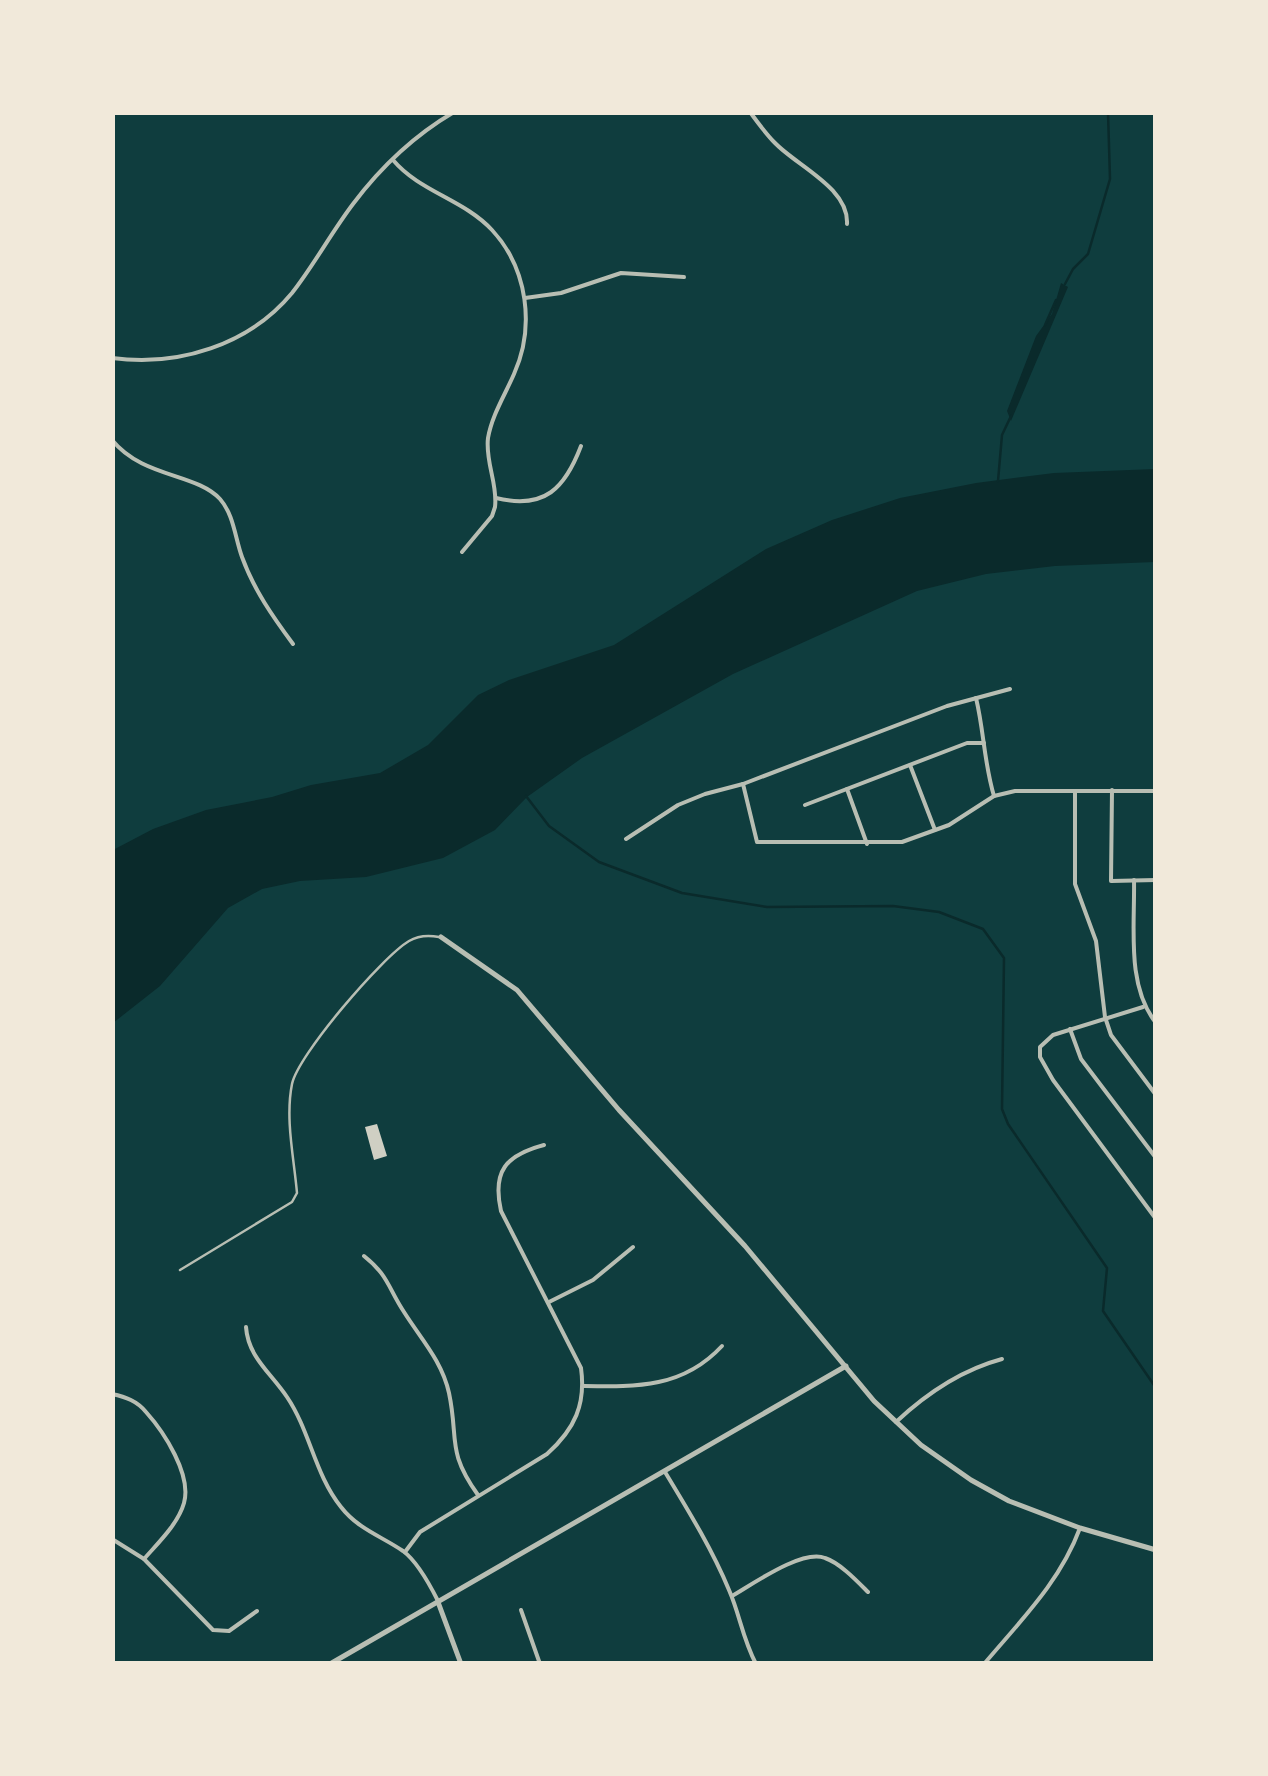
<svg xmlns="http://www.w3.org/2000/svg" width="1268" height="1776" viewBox="0 0 1268 1776" font-family="Mulish,sans-serif">
<style>
.water{fill:#0a2a2b}
.lines{fill:none;stroke-linecap:round;stroke-linejoin:round}
.stream{stroke:#0a2a2b;stroke-width:2.5}
.building{fill:#cfcfc3}
.service{stroke:#b8beb3;stroke-width:2.5}
.minor{stroke:#b8beb3;stroke-width:4}
.tertiary{stroke:#b8beb3;stroke-width:5}
</style>
<rect width="100%" height="100%" fill="#0f3d3e"/>
<!-- water -->
<g class="water">
<polygon points="1061,283 1068,287 1011,421 1007,411 1036,336 1052,314"/>
<polygon points="1155,469 1155,562 1055,566 986,574 917,591 733,674 582,758 527,797 495,830 443,858 366,877 300,881 262,889 228,908 160,986 113,1023 113,850 153,829 206,810 272,797 311,785 380,773 428,745 478,695 509,680 614,645 766,549 832,520 900,498 976,483 1054,473"/>
</g>
<g class="lines">
<!-- stream -->
<g class="stream">
<polyline points="1065,284 1073,269 1088,254 1110,179 1108,112"/>
<polyline points="1045,325 1056,300"/>
<polyline points="998,481 1002,435 1011,416"/>
<polyline points="526,796 549,826 599,862 682,893 767,907 893,906 939,912 983,929 1004,958 1002,1109 1008,1124 1107,1268 1103,1311 1156,1388"/>
</g>
</g>
<!-- building -->
<polygon class="building" points="377,1124 387,1156 374,1160 365,1127"/>
<g class="lines">
<!-- service -->
<path class="service" d="M180,1270L292,1202L297,1193C294,1158 285,1119 292,1084C298,1055 382,957 409,941C419,935 429,935 439,937"/>
<!-- minor -->
<g class="minor">
<path d="M750,112C758,123 766,134 775,143C797,166 849,188 847,224"/>
<path d="M393,160C420,192 463,199 492,230C528,269 535,327 514,374C505,395 492,415 488,438C485,462 498,484 495,507L492,516L462,552"/>
<polyline points="525,298 561,293 621,273 684,277"/>
<path d="M112,358C178,367 249,345 292,293C314,265 331,233 353,204C380,168 415,135 454,112"/>
<path d="M112,440C143,478 196,473 220,499C234,515 235,538 242,557C254,590 273,617 293,644"/>
<path d="M496,498C545,510 565,488 581,446"/>
<path d="M976,698C984,731 984,763 994,796"/>
<polyline points="910,765 935,830"/>
<polyline points="743,784 757,842 902,842 949,825 994,796 1015,791 1075,791"/>
<polyline points="847,789 867,844"/>
<polyline points="1112,790 1111,881 1156,880"/>
<polyline points="1156,791 1075,791 1075,884 1096,941 1105,1017 1111,1035 1156,1095"/>
<polyline points="805,805 967,743 984,743"/>
<polyline points="626,839 678,805 705,794 743,784 947,706 1010,689"/>
<path d="M1134,880C1135,927 1126,985 1156,1023"/>
<polyline points="1143,1007 1053,1035 1040,1047 1040,1057 1053,1080 1156,1219"/>
<polyline points="1070,1029 1081,1059 1156,1158"/>
<path d="M364,1256C389,1276 388,1288 404,1312C421,1339 442,1361 449,1393C459,1440 446,1450 478,1495"/>
<polyline points="549,1302 593,1280 633,1247"/>
<path d="M246,1327C248,1357 271,1373 287,1397C310,1431 315,1475 341,1507C358,1529 381,1536 403,1551C418,1562 430,1585 438,1601"/>
<path d="M584,1386C637,1387 683,1388 722,1346"/>
<path d="M112,1394C126,1397 137,1401 146,1412C164,1432 192,1475 184,1503C178,1524 158,1543 144,1559"/>
<path d="M896,1422C927,1393 961,1370 1002,1359"/>
<path d="M665,1472C688,1510 712,1549 729,1590C740,1615 742,1637 756,1664"/>
<polyline points="112,1539 144,1559 213,1630 229,1631 257,1611"/>
<path d="M405,1552L420,1532L547,1454C575,1429 586,1404 581,1368L501,1211C492,1171 506,1155 544,1145"/>
<path d="M732,1596C753,1584 802,1549 825,1558C840,1563 857,1581 868,1592"/>
<polyline points="521,1610 540,1664"/>
<path d="M984,1664C1021,1620 1060,1582 1080,1528"/>
</g>
<!-- tertiary -->
<g class="tertiary">
<polyline points="441,937 517,990 619,1110 745,1246 874,1401 921,1445 971,1480 1009,1501 1080,1528 1156,1550"/>
<polyline points="438,1602 461,1664"/>
<polyline points="330,1664 846,1366"/>
</g>
</g>
<!-- border -->
<rect width="1268" height="1776" fill="none" stroke="#f1e9da" stroke-width="230"/>
</svg>
